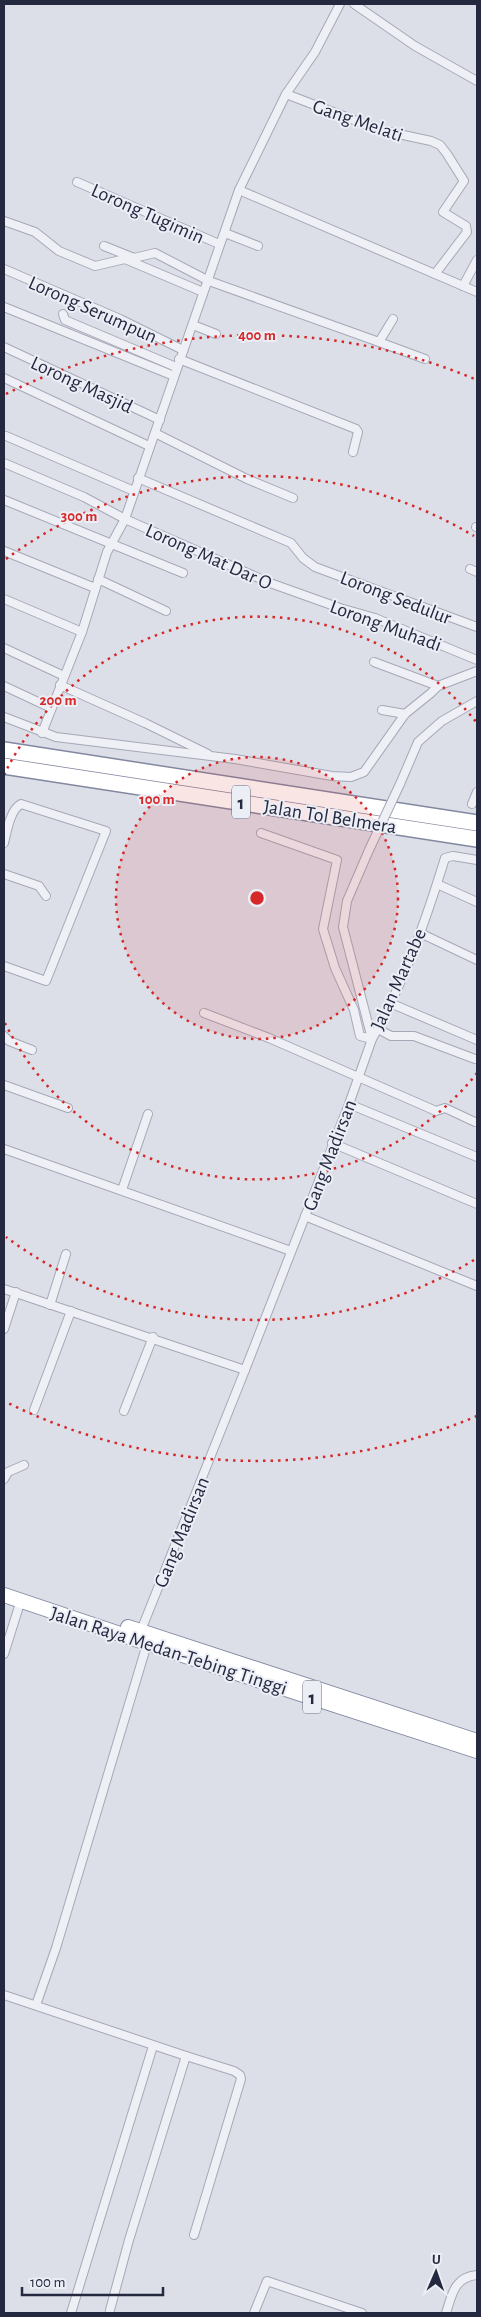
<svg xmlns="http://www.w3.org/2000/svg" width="481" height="2317" viewBox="0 0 481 2317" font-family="'Alegreya Sans',sans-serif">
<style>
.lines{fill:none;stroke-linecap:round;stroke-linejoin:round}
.minor-casing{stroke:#a5a8b6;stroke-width:10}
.trunk-casing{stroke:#8288a0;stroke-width:16}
.motorway-casing{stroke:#8288a0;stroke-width:18}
.minor{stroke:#eff0f6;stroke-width:8}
.trunk{stroke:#fff;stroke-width:14}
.motorway{stroke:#fff;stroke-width:15}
.minor-bridge-casing{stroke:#a5a8b6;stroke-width:10;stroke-linecap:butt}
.minor-bridge{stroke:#eff0f6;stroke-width:8}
.ring{fill:none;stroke:#d62828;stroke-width:2.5;stroke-dasharray:2.5 5}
.labels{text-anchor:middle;stroke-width:4;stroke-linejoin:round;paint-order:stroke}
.shield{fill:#eceef6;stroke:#616477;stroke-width:1}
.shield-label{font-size:19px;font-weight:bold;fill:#252940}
.street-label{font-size:20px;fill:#252940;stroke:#eceef6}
.centre{fill:#d62828;stroke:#eceef6;stroke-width:2.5}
.ring-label{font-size:15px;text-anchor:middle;font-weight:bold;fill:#d62828;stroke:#eceef6;stroke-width:4;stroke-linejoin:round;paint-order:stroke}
</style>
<rect width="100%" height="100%" fill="#dcdfe8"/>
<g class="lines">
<defs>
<g id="minor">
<polyline points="354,4 415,46 477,81"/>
<polyline points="286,94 380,130 431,141 440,145 447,154 464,181 443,212 466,226 467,232 435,274"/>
<polyline points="77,182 219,244"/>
<polyline points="239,190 477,292"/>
<polyline points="4,221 35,232 59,251 95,266 125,259 203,292"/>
<polyline points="225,233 258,246"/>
<polyline points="104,246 134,258 155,253 209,281 379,342 393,319"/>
<polyline points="4,269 120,319 183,350"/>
<polyline points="463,286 477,260"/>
<polyline points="4,307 174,376"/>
<polyline points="63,314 65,320 176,367"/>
<polyline points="193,325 216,334"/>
<polyline points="379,342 425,359"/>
<polyline points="4,347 160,420"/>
<polyline points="179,359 356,429 358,432 353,452"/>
<polyline points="4,378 149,446"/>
<polyline points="155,433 247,479 293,498"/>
<polyline points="6,436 134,491"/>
<polyline points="4,463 84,497 125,519 270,583 340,608 375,618 477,660"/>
<polyline points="138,478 291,543 303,558 315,567 477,627"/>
<polyline points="4,500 183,573"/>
<polyline points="476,527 477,527"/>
<polyline points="4,551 95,588"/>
<polyline points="470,569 477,572"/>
<polyline points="98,579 166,611"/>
<polyline points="4,599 82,632"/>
<polyline points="4,648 64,676"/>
<polyline points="374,662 438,686"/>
<polyline points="60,685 145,723 208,754"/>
<polyline points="4,686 51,708"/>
<polyline points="382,710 405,714"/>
<polyline points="4,717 56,737 235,759 332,776 351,777 364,772 405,714 431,693 438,686 477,671"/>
<polyline points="42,733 82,632 107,552 125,519 239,190 286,94 315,52 340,4"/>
<polyline points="400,784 418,742 442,721 477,701"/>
<polyline points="472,804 477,792"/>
<path d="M261,833L337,860L323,929L335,968L354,1010L360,1036L372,1039C404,983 426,920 445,858L453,856L477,860"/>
<path d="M4,843C7,831 10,810 21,804L106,831L46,981L4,966"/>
<polyline points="4,874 39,886 46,896"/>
<polyline points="437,884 477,902"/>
<polyline points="420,933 477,960"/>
<polyline points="390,1003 477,1040"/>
<polyline points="204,1013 269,1038 436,1111 445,1108 475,1122"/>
<polyline points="378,1029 391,1036 414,1036 475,1059"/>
<polyline points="4,1036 9,1041 32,1050"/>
<polyline points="4,1085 68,1108"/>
<polyline points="349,1104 477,1157"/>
<polyline points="332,1143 477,1204"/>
<polyline points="4,1149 291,1251"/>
<polyline points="122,1190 148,1114"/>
<polyline points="305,1216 477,1286"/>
<polyline points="4,1289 245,1370"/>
<polyline points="50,1305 66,1254"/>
<polyline points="4,1329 16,1292"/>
<polyline points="34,1410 71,1311"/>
<polyline points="124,1411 153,1337"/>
<polyline points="4,1479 8,1472 24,1465"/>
<polyline points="140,1633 245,1370 349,1104 372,1039 343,927 347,901 369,850"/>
<polyline points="4,1654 21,1600"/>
<polyline points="4,1995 186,2056 129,2240 110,2310"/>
<polyline points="36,2005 56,1948 147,1644"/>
<polyline points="186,2056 234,2071 240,2075 241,2079 194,2235"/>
<polyline points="71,2313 153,2046"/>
<polyline points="254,2313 267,2281 362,2313"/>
<path d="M446,2313C452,2295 454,2277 477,2275"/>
</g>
<g id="trunk">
<polyline points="4,1595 230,1671 477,1751"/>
<polyline points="128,1627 477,1741"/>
</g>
<g id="motorway">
<polyline points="4,750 477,823"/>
<polyline points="4,766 477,839"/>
</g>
</defs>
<!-- minor casing -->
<use href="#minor" class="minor-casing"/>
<!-- trunk casing -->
<use href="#trunk" class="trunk-casing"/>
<!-- motorway casing -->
<use href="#motorway" class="motorway-casing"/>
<!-- minor -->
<use href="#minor" class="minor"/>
<!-- trunk -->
<use href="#trunk" class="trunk"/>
<!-- motorway -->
<use href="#motorway" class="motorway"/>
<defs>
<polyline id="minor-bridge" points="369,850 400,784"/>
</defs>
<!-- minor-bridge casing -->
<use href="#minor-bridge" class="minor-bridge-casing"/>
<!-- minor-bridge -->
<use href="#minor-bridge" class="minor-bridge"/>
</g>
<!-- distance rings -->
<circle cx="257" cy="898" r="141" fill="#d62828" fill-opacity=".12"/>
<g class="ring">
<circle cx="257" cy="898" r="141"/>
<path d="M477 1073A281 281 0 0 1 4 1021M4 775A281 281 0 0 1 477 723"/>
<path d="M474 1260A422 422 0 0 1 6 1237M6 559A422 422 0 0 1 474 536"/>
<path d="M477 1416A563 563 0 0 1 6 1402M6 394A563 563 0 0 1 477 380"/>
</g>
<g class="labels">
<!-- shield labels -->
<g class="shield">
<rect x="232" y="785.5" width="18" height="33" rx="4"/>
<rect x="303" y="1680.5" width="18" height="33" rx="4"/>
</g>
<g class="shield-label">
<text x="241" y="809">1</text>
<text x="312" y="1704">1</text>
</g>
<!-- street labels -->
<g class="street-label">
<text transform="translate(358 120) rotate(19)" y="7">Gang Melati</text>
<text transform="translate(148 213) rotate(24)" y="7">Lorong Tugimin</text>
<text transform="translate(93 309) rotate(24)" y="7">Lorong Serumpun</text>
<text transform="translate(82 384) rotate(25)" y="7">Lorong Masjid</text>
<text transform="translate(209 556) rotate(24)" y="7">Lorong Mat Dar O</text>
<text transform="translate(396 597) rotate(21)" y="7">Lorong Sedulur</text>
<text transform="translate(386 625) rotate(20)" y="7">Lorong Muhadi</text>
<text transform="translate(330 816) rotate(9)" y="7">Jalan Tol Belmera</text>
<text transform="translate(398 979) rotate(-66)" y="7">Jalan Martabe</text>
<text transform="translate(329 1155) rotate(-69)" y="7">Gang Madirsan</text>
<text transform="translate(181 1532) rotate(-68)" y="7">Gang Madirsan</text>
<text transform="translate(169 1650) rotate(18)" y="7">Jalan Raya Medan-Tebing Tinggi</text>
</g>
</g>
<circle cx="257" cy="898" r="8" class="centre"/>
<g class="ring-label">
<text x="257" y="340">400 m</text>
<text x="79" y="521">300 m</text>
<text x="58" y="705">200 m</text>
<text x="157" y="804">100 m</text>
</g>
<!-- border -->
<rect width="481" height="2317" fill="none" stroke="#252940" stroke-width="10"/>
<!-- north arrow -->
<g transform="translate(436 2272) rotate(2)" stroke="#eceef6" stroke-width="4" paint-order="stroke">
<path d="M0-4L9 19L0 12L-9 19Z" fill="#252940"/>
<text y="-8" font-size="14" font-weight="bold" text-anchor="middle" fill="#252940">U</text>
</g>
<!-- scale -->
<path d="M22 2287v8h141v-8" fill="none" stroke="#252940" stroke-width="2.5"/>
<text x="30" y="2287" font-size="15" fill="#252940" stroke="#eceef6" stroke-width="4" paint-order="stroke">100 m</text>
</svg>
